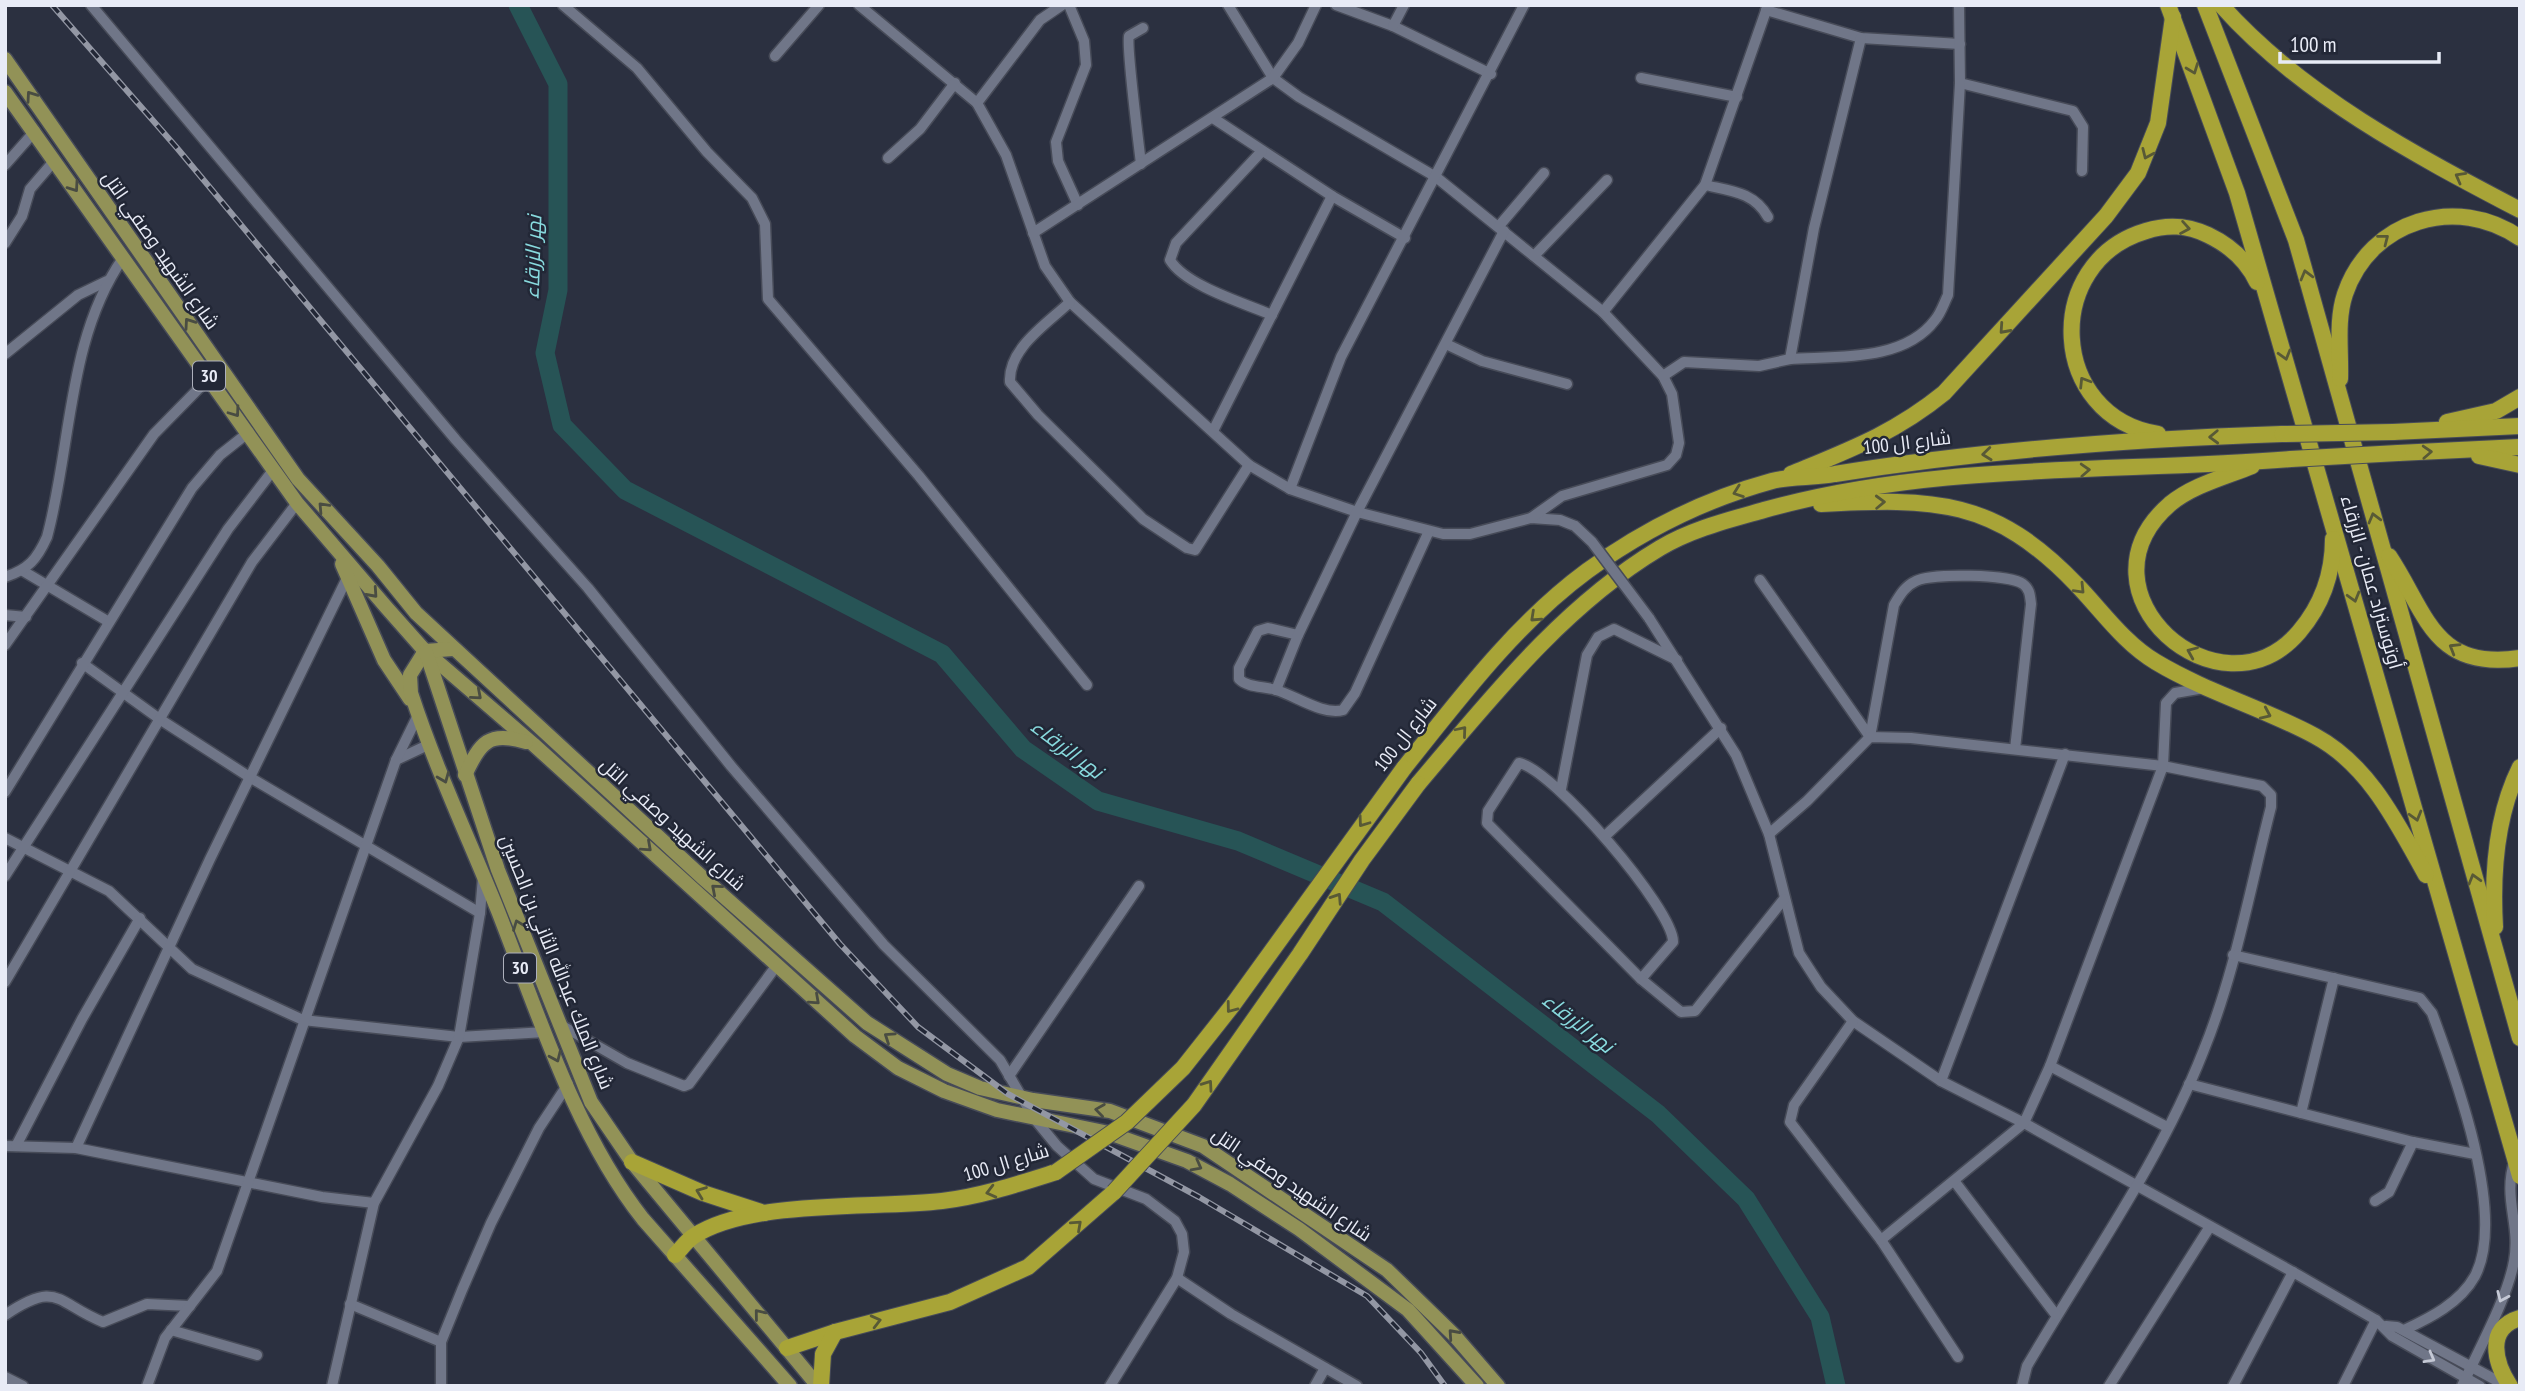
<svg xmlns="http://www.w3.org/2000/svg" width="2525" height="1391" viewBox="0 0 2525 1391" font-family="'PT Sans Narrow',Cairo,sans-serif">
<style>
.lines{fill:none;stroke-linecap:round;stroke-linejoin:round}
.river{stroke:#275456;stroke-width:19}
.minor-casing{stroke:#474b58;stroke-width:13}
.major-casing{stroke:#474b58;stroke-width:17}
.highway-casing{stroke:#474b58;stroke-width:18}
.minor{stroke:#707688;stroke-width:10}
.major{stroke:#929257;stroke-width:14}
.highway{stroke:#a8a437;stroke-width:16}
.rail-casing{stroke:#9397a4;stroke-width:6}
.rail{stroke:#222736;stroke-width:3.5;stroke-dasharray:10;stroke-linecap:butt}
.minor-bridge-casing{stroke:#474b58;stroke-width:13;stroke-linecap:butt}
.highway-bridge-casing{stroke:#474b58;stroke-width:18;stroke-linecap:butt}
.minor-bridge{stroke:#707688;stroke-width:10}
.highway-bridge{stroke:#a8a437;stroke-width:16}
.oneway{stroke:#585936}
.oneway2{stroke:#494c42}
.oneway3{stroke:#c4c8d5}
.labels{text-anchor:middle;stroke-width:5;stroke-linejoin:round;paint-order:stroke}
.shield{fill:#222736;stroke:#adb0bc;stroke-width:2}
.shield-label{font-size:18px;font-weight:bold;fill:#e8ebf6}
.street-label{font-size:19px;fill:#e8ebf6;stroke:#222736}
.water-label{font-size:21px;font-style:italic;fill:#88dade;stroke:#222736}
</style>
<rect width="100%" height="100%" fill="#2b3040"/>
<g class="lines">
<!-- river -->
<polyline class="river" points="518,5 558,84 558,290 545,353 562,425 625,490 942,654 1023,749 1098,801 1238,841 1383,902 1658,1114 1746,1199 1820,1317 1836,1386"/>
<defs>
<g id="minor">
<polyline points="91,5 456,440 588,588 731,766 884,945 1000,1060 1034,1118 1057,1146 1094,1179 1146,1199 1175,1221 1182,1234 1184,1252 1177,1278 1110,1386"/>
<polyline points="563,5 637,68 707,152 752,198 765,224 768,299 919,476 1087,685"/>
<polyline points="859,5 977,103 1006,155 1045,266 1070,302 1249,465 1290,489 1357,512 1443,534 1470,534 1531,518 1560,520 1575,526"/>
<polyline points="1069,5 1084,41 1086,65 1056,142 1058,161 1078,205"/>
<polyline points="1228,5 1273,78 1299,97 1436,177 1603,312 1663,376 1672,394 1679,443 1676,455 1667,465 1562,496 1531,518"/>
<polyline points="1336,5 1393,26 1491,74"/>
<polyline points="1766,10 1861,38 1960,44"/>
<polyline points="1393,26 1404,5"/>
<polyline points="775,56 819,5"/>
<polyline points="1641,78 1737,97"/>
<polyline points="1960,83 2073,111 2083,127 2082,171"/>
<polyline points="977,103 1040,20 1062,5"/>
<polyline points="1213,118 1332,196 1405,238"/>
<path d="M1262,151L1176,243L1170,260C1186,286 1244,303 1272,315"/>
<polyline points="888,158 920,129 955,83"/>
<path d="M1141,164C1139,146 1126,45 1129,36L1143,28"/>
<polyline points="5,165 35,131"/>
<path d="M1705,185C1731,191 1754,192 1768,217"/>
<polyline points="1499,226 1544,173"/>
<polyline points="1033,233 1273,78 1298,43 1316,5"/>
<polyline points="5,243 22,216 30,189 55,160"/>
<polyline points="1534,256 1607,180"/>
<path d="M1070,302C1048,323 1008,348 1010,382L1038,415L1143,519L1187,548L1195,550L1249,465"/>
<polyline points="1603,312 1705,185 1768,5"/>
<polyline points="1446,344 1482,361 1567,384"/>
<polyline points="5,354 78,295 107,281"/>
<path d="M1790,359C1836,356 1904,362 1935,320C1941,313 1944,303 1948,295L1960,83L1959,5"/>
<polyline points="1663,376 1684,362 1759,366 1790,359 1814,228 1861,38"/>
<polyline points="1213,431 1332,196"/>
<polyline points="1290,489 1341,357 1524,5"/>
<polyline points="23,571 109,622"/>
<path d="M5,577C29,569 37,559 47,537C72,444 67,339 123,258"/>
<polyline points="1760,580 1870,737"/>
<polyline points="5,615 26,617"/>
<polyline points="1649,618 1736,755 1769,834 1799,953 1821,987 1853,1021 1941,1081 2024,1123 2293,1272 2376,1320 2392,1336 2480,1386"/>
<path d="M1298,635L1268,628L1258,631L1239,668V679C1248,688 1264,686 1276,690C1294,695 1324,716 1343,710L1355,693L1429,531"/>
<polyline points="5,645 154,434 210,377"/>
<polyline points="82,663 161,720 251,778 480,913"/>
<polyline points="1276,690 1298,635 1357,512 1504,231"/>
<path d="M1870,737L1894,605C1900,595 1905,586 1916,581C1931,573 2010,574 2023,584C2030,589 2030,596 2031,604L2015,749"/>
<polyline points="396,760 430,744"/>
<path d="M1519,763C1553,769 1674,910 1673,942L1641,979L1487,823L1488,811Z"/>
<polyline points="1561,789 1587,655 1598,637 1614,629 1677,660"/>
<polyline points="5,792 192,488 220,455 249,432"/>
<path d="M1769,834L1807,801L1870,737L1911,738L2163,766L2262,786L2271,795V807C2250,888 2235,974 2203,1052C2159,1164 2087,1263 2027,1366L2022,1386"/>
<polyline points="1605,836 1721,728"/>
<polyline points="5,838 109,891 192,969 303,1020 459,1037 545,1032"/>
<polyline points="5,876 228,529 274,469"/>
<path d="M2233,955L2420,998L2432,1013C2455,1075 2507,1215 2475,1276C2460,1303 2430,1318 2404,1330"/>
<polyline points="1641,979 1681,1012 1695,1011 1784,899"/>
<polyline points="5,982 252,562 297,503"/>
<polyline points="1853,1021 1794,1105 1790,1122 1881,1240 1958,1357"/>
<polyline points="559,1024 627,1063 684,1086 689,1084 777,965"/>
<polyline points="2050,1066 2167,1127"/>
<polyline points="1009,1076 1139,886"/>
<polyline points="1941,1081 2065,754"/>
<polyline points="2189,1084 2413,1142 2475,1154"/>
<polyline points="2301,1113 2334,978"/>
<polyline points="5,1146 76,1148 322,1197 374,1203"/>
<polyline points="16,1146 82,1019 140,918"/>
<polyline points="76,1148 210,859 348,576"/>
<polyline points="1955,1182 2056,1315"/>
<polyline points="2375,1201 2389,1192 2413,1142"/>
<polyline points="1881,1240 2024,1123 2050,1066 2163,766 2166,703 2175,693 2204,688"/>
<polyline points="1177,1278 1231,1314 1357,1386"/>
<polyline points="350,1304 441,1342"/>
<path d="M5,1315C58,1279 56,1303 103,1322L147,1304L190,1306"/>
<polyline points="2386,1326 2397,1327 2507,1386"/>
<polyline points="171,1330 257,1355"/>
<polyline points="5,1377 23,1386"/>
<polyline points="147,1386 165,1338 217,1271 396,760 419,713"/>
<polyline points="332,1386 374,1203 438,1086 459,1037 480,913 483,877"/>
<polyline points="441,1386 441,1342 462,1290 491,1223 539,1128 568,1084"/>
<polyline points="1315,1386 1325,1368"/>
<polyline points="2109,1386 2209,1228"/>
<polyline points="2233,1386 2293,1272"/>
<polyline points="2343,1386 2376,1320"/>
<path d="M2462,1386C2478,1351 2508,1297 2514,1261C2521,1223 2502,1199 2515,1159"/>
</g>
<g id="major">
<polyline points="5,59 298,479 378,566 416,613 703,878 867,1023 947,1074 980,1088 1033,1100 1110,1111 1203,1146 1387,1270 1454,1335 1498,1386"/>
<polyline points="5,92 297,503 386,607 425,651 533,744 855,1036 898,1068 944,1091 997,1110 1109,1133 1187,1161 1230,1184 1299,1229 1408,1310 1477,1386"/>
<polyline points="342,564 384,660 410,699"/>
<path d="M453,649L425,651L410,675L411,693C435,767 469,839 498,911C538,1013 575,1133 643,1219L790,1386"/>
<polyline points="426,652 498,870 591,1102 632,1162 818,1386"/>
<path d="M465,775C481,742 488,731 526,742"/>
</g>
<g id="highway">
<polyline points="2168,5 2237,193 2520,1176"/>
<polyline points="2205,5 2296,240 2520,1038"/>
<path d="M2221,5C2301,95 2415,155 2520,210"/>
<path d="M2340,379C2341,351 2336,321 2345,294C2370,220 2457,194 2520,238"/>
<polyline points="2447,422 2496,411 2520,397"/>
<polyline points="2393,432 2520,426"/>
<path d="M2158,434C2049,417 2041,262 2146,231C2168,224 2187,225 2208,235C2229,245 2247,261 2257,282"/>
<polyline points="2398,453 2520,447"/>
<polyline points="2479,456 2520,465"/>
<path d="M2252,466C2225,477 2193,485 2170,504C2069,592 2220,724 2299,632C2322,605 2333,575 2333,539"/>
<path d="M1791,474C1849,450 1895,433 1944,393L2106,216L2138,173L2158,123L2173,17"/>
<path d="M1821,504C1934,498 1994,498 2077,585C2102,611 2124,643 2156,662C2206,692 2263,708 2315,736C2369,765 2397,823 2426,875"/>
<path d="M2389,556C2427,613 2433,671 2520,658"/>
<path d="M1404,768C1459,699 1515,624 1587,571C1642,531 1706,499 1772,481C1791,476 1814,478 1835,474C1983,450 2132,439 2282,434"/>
<path d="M1418,784C1490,699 1563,606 1660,548C1692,529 1729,520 1764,510C1935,462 2115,473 2291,459"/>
<path d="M2495,927C2492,875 2496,815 2520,767"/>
<polyline points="632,1162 703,1193 764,1213"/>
<path d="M675,1255C681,1249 687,1240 694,1236C751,1199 874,1209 942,1201C982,1196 1018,1184 1056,1172"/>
<polyline points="787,1348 835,1332 950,1302 1028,1267 1114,1192"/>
<polyline points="821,1386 823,1354 835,1332"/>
<path d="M2510,1386C2495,1363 2485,1328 2520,1318"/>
</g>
</defs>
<!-- minor casing -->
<use href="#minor" class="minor-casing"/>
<!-- major casing -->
<use href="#major" class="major-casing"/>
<!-- highway casing -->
<use href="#highway" class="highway-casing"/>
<!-- minor -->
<use href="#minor" class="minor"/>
<!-- major -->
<use href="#major" class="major"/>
<!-- highway -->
<use href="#highway" class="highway"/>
<defs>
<polyline id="rail" points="52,5 177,148 840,944 918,1027 1008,1094 1199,1197 1367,1296 1421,1353 1445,1386"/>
</defs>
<!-- rail casing -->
<use href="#rail" class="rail-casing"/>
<!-- rail -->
<use href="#rail" class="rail"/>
<defs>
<polyline id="minor-bridge" points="1575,526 1592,542 1649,618"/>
<g id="highway-bridge">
<polyline points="2282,434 2393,432"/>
<polyline points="2291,459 2398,453"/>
<polyline points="1056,1172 1127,1122 1183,1068 1232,1006 1404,768"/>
<polyline points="1114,1192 1194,1105 1300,954 1362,860 1418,784"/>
</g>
</defs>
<!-- minor-bridge casing -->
<use href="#minor-bridge" class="minor-bridge-casing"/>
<!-- highway-bridge casing -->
<use href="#highway-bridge" class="highway-bridge-casing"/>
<!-- minor-bridge -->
<use href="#minor-bridge" class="minor-bridge"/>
<!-- highway-bridge -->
<use href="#highway-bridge" class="highway-bridge"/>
</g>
<!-- one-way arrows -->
<defs><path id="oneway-chevron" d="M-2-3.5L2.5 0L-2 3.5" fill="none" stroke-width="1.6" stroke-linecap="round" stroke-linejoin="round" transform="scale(1.75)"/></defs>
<g class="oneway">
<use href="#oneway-chevron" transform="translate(2193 69) rotate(69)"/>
<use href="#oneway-chevron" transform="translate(2147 154) rotate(114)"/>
<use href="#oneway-chevron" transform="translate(2460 177) rotate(-151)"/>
<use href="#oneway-chevron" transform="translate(2185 228) rotate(10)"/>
<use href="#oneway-chevron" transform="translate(2384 239) rotate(-38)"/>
<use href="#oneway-chevron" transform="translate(2306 275) rotate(-105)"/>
<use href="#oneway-chevron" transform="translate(2004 329) rotate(132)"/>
<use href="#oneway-chevron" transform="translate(2285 355) rotate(74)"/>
<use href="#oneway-chevron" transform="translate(2084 382) rotate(-122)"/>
<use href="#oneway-chevron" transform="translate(2214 437) rotate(178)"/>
<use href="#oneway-chevron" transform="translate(2427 452) rotate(-3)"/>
<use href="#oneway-chevron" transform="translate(1987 454) rotate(174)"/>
<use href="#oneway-chevron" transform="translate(2085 470) rotate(-3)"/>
<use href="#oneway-chevron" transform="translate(1738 492) rotate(160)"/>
<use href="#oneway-chevron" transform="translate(1880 502) rotate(-2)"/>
<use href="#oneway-chevron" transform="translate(2374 518) rotate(-105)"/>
<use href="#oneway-chevron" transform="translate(2080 589) rotate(46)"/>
<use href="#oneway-chevron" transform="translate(2354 597) rotate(74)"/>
<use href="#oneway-chevron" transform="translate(1535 617) rotate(137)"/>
<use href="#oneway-chevron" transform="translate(2454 648) rotate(-149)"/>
<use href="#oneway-chevron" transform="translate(2192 652) rotate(-157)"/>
<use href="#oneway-chevron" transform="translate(2266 714) rotate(24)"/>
<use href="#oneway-chevron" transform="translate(1462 731) rotate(-50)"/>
<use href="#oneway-chevron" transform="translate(2416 816) rotate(74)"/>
<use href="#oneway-chevron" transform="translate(1363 822) rotate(126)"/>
<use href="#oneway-chevron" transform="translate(2474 879) rotate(-106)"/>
<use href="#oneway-chevron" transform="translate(1337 898) rotate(-57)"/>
<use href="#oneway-chevron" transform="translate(1231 1008) rotate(127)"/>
<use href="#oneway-chevron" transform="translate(1208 1085) rotate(-55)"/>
<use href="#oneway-chevron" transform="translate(701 1192) rotate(-159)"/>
<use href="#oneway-chevron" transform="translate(991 1192) rotate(166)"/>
<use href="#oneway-chevron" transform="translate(1077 1225) rotate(-42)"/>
<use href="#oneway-chevron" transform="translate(876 1321) rotate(-14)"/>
</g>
<g class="oneway2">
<use href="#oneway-chevron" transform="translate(31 96) rotate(-125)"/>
<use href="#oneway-chevron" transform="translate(74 187) rotate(55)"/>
<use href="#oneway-chevron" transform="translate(189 323) rotate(-125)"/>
<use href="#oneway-chevron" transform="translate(235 412) rotate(54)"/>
<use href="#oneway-chevron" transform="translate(323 507) rotate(-133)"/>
<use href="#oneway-chevron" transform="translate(373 593) rotate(48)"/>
<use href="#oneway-chevron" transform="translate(477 695) rotate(41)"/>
<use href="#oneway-chevron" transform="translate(444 778) rotate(68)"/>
<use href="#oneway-chevron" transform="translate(647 847) rotate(42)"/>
<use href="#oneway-chevron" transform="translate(716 889) rotate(-139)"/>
<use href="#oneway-chevron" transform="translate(518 925) rotate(-111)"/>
<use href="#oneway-chevron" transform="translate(815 1000) rotate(42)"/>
<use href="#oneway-chevron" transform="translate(889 1037) rotate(-146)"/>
<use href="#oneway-chevron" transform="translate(556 1057) rotate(66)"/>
<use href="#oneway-chevron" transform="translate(1100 1110) rotate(-172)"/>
<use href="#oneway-chevron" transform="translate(1197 1166) rotate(28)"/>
<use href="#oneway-chevron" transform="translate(759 1314) rotate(-129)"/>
<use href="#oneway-chevron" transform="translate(1453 1334) rotate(-132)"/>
</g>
<g class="oneway3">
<use href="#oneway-chevron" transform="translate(2502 1297) rotate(114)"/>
<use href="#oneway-chevron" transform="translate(2430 1358) rotate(29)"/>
</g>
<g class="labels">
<!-- shield labels -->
<g class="shield">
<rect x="193" y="361.5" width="32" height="29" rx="5"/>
<rect x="504" y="953.5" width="32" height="29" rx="5"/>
</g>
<g class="shield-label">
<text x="209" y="382">30</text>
<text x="520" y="974">30</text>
</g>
<!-- street labels -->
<g class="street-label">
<text transform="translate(161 250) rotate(55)" y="7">شارع الشهيد وصفي التل</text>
<text transform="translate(1907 442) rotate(-7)" y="7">شارع ال 100</text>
<text transform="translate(2372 582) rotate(74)" y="7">أوتوستراد عمان - الزرقاء</text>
<text transform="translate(1405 734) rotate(-52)" y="7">شارع ال 100</text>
<text transform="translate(673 824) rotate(42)" y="7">شارع الشهيد وصفي التل</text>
<text transform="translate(557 962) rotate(68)" y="7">شارع الملك عبدالله الثاني بن الحسين</text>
<text transform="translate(1006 1162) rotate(-17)" y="7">شارع ال 100</text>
<text transform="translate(1292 1184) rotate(34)" y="7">شارع الشهيد وصفي التل</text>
</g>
<!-- water labels -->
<g class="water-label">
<text transform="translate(533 257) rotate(-88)" y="7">نهر الزرقاء</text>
<text transform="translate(1067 749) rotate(37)" y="7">نهر الزرقاء</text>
<text transform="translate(1578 1023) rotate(38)" y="7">نهر الزرقاء</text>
</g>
</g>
<!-- border -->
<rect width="2525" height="1391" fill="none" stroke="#e8ebf6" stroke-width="14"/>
<!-- scale -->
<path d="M2280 52v10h159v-10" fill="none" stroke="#e8ebf6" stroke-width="3.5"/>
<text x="2290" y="52" font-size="21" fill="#e8ebf6" stroke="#222736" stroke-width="5" paint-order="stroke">100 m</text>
</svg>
